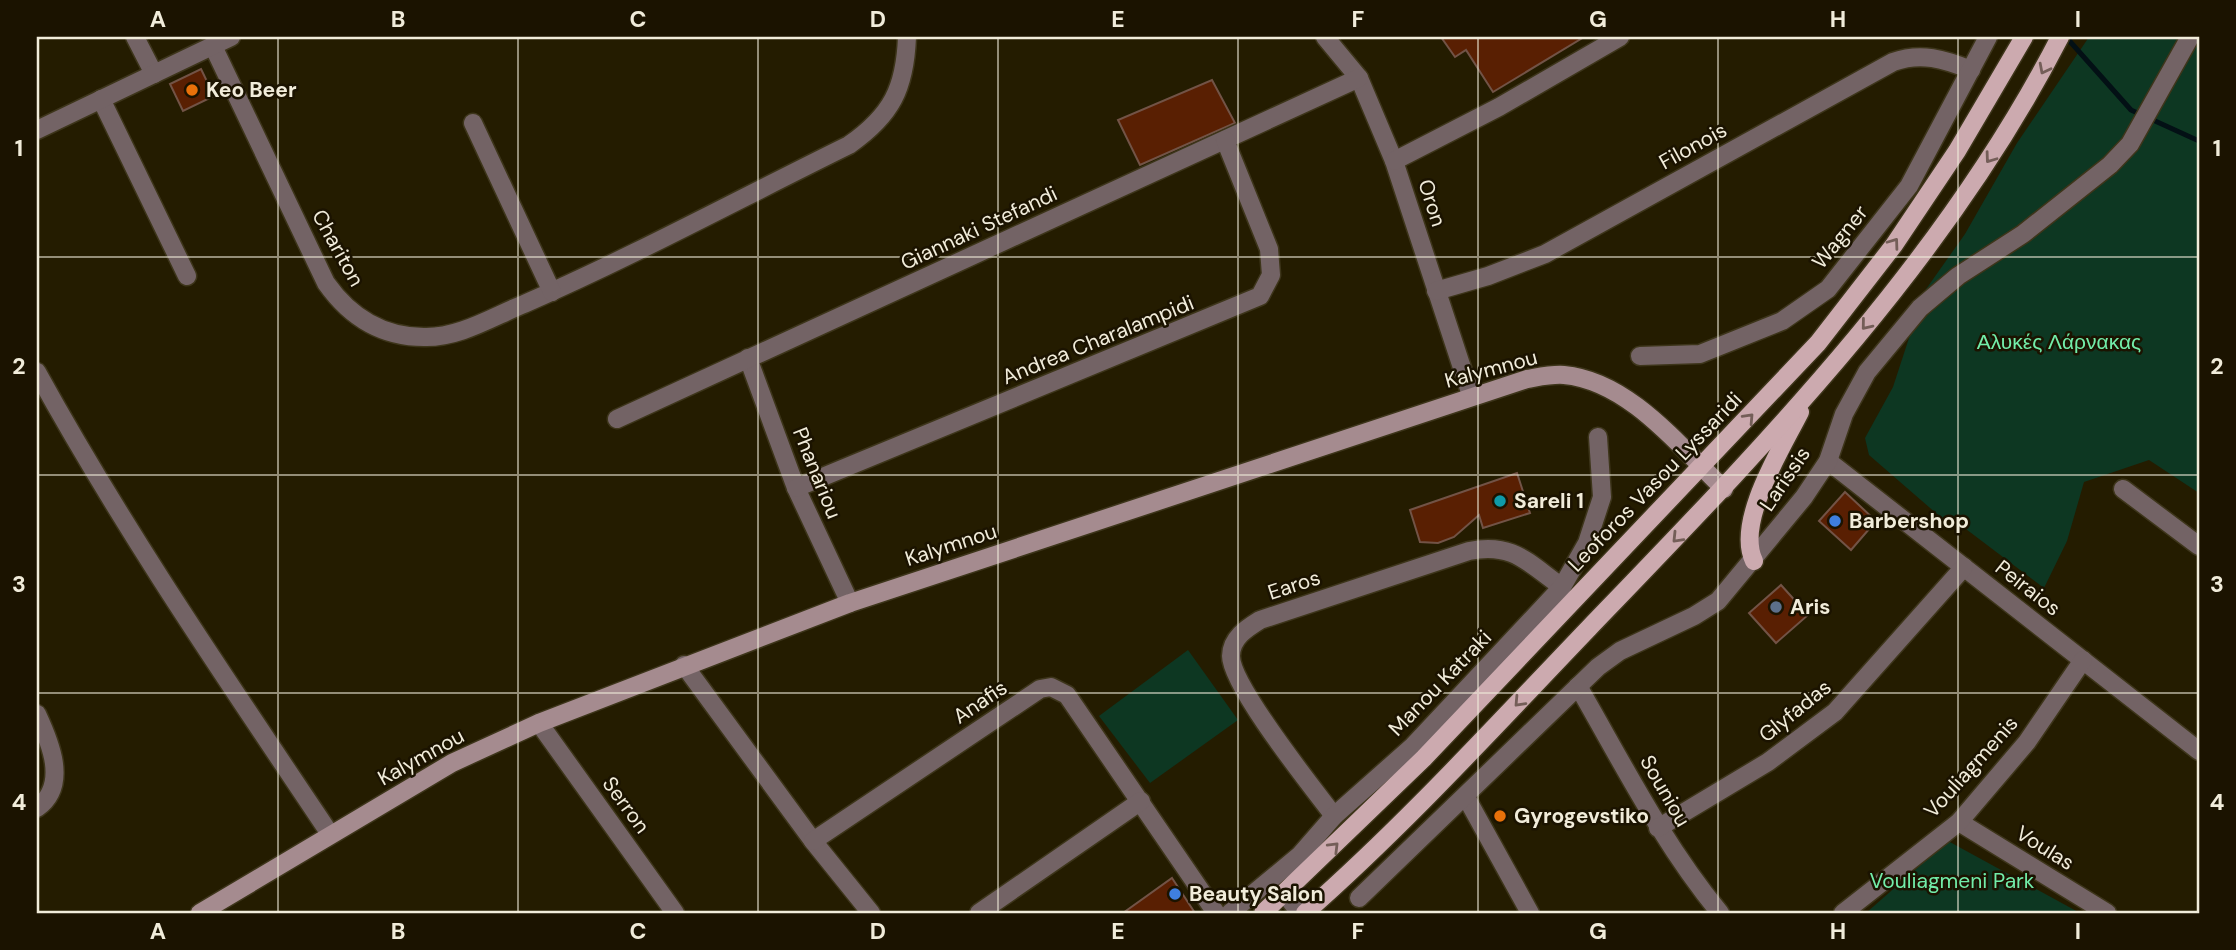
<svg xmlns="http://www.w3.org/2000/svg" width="2236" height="950" viewBox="0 0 2236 950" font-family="'DM Sans',sans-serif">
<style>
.green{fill:#0d3722}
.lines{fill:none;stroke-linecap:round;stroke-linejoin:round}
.stream{stroke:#031015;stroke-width:5}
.building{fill:#591f02;stroke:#725346;stroke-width:2}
.street-casing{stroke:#3d351a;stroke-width:21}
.secondary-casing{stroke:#3d351a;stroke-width:21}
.primary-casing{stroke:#3d351a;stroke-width:21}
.street{stroke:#736365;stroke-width:18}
.secondary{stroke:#a58b8f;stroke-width:18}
.primary{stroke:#ccaaaf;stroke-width:18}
.oneway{stroke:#745e58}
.grid{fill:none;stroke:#f1ecda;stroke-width:2;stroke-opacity:0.55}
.food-dot{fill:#e8710a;stroke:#1b1300;stroke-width:2.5}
.culture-dot{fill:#0f9aa8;stroke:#1b1300;stroke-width:2.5}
.shop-dot{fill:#3f7fe0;stroke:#1b1300;stroke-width:2.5}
.service-dot{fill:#5c6f8a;stroke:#1b1300;stroke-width:2.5}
.labels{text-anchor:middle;stroke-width:5;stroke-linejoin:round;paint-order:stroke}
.poi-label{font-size:21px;font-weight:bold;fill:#f1ecda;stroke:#1b1300;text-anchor:start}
.street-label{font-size:21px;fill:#f1ecda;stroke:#1b1300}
.park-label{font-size:21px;fill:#72eda9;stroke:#1b1300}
.neatline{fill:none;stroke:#f1ecda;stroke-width:2.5}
.grid-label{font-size:23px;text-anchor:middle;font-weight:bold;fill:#f1ecda}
</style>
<rect width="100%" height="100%" fill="#241c00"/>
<!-- green -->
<g class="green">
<polygon points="2089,37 2199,37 2199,493 2149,460 2084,482 2067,541 2044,588 1954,520 1952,527 1869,455 1865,438 1893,387 1924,292 1965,234 2017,143"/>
<polygon points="1188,650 1238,720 1150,783 1099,716"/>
<polygon points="1948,841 2080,913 1866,913"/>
</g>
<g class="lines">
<!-- stream -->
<polyline class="stream" points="2066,37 2131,110 2199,141"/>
</g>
<!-- building -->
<g class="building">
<polygon points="1441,37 1584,37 1493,92 1466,50 1455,57"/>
<polygon points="201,69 214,96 183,111 170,84"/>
<polygon points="1212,80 1235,123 1140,165 1118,120"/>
<polygon points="1517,473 1530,513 1483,528 1479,515 1454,537 1438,543 1420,542 1410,510"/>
<polygon points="1845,492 1876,521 1851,550 1819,521"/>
<polygon points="1781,585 1808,615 1776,643 1749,613"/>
<polygon points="1172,878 1195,913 1123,913"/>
</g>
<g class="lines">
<defs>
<g id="street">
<polyline points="135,37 154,74"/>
<polyline points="1325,37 1359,78 1394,161 1471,395"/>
<path d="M213,46L326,283C350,317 381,337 424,337C459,338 492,317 524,304C634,256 741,198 849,145C892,115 905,88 907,37"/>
<polyline points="101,99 187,276"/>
<polyline points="473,123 552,292"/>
<polyline points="37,130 231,37"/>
<polyline points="1394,161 1499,107 1620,37"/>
<path d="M1436,291L1488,276L1545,254L1893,62C1921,52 1944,59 1971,70"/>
<polyline points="1640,356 1700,354 1782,321 1828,289 1909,186 1988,37"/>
<polyline points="748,358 796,488 850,603"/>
<path d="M37,372C125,532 229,683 330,834"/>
<polyline points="617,419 1359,78"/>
<polyline points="1828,461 2199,751"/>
<polyline points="796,488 1260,296 1271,275 1269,249 1225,140"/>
<polyline points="2123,489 2199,546"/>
<polyline points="684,665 813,841 871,913"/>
<path d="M1578,686C1623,764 1663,844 1720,913"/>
<path d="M37,714C50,742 69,785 37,808"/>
<polyline points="539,723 675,913"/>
<polyline points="1466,797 1530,913"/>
<path d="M1334,816C1313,788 1231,686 1231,656C1231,638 1247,628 1260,620L1469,551C1513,542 1528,563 1562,587"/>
<polyline points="1959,822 2107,913"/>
<polyline points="1658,828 1768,762 1835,712 1964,567"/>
<polyline points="813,841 1040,689 1051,687 1067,695 1216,913"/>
<polyline points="1285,894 1300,913"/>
<polyline points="1359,898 1598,667 1620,651 1694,616 1718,601 1804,497 1828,461 1844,414 1867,372 1920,308 1958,276 2023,234 2110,165 2130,144 2190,37"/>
<polyline points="979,913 1141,801"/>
<polyline points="1230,913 1300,855 1334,816 1413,746 1562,587 1587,543 1602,497 1598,437"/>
<polyline points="1843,913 1959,822 2027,742 2083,660"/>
</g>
<path id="secondary" d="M200,913L452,763L539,723L850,603L1527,379C1539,377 1552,374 1564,375C1629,381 1680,447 1724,489"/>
<g id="primary">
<path d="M1754,561C1735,522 1782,448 1800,412"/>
<polyline points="1263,913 1424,758 1818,343 1894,245 1957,151 2024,37"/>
<path d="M1305,913C1406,824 1496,725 1589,628C1764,446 1944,263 2060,37"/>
</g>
</defs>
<!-- street casing -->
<use href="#street" class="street-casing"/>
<!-- secondary casing -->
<use href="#secondary" class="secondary-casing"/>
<!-- primary casing -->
<use href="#primary" class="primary-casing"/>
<!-- street -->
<use href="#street" class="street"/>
<!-- secondary -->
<use href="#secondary" class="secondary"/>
<!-- primary -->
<use href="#primary" class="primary"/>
</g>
<!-- one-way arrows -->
<defs><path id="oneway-chevron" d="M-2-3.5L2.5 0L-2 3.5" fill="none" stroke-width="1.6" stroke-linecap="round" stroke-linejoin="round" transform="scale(1.75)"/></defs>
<g class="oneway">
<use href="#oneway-chevron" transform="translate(2044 69) rotate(117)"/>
<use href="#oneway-chevron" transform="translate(1990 158) rotate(126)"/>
<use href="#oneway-chevron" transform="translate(1894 243) rotate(-54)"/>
<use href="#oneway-chevron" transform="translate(1866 325) rotate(129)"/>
<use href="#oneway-chevron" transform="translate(1749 418) rotate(-47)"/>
<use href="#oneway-chevron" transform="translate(1677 538) rotate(134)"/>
<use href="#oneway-chevron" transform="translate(1519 702) rotate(133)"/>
<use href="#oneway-chevron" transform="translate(1334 847) rotate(-45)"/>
</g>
<!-- grid -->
<path class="grid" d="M278,37V913M518,37V913M758,37V913M998,37V913M1238,37V913M1478,37V913M1718,37V913M1958,37V913M37,257H2199M37,475H2199M37,693H2199"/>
<!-- markers -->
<g class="food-dot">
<circle cx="192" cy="90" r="7"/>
<circle cx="1500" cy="816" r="7"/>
</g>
<circle class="culture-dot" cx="1500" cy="501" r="7"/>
<g class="shop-dot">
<circle cx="1835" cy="521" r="7"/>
<circle cx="1175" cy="894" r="7"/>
</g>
<circle class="service-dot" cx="1776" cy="607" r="7"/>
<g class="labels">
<!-- poi labels -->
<g class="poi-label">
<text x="206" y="97">Keo Beer</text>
<text x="1514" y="508">Sareli 1</text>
<text x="1849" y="528">Barbershop</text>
<text x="1790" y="614">Aris</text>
<text x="1514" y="823">Gyrogevstiko</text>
<text x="1189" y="901">Beauty Salon</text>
</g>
<!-- street labels -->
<g class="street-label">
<text transform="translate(1693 146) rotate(-29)" y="7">Filonois</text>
<text transform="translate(1432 203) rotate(72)" y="7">Oron</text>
<text transform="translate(979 228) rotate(-25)" y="7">Giannaki Stefandi</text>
<text transform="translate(1840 237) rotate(-51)" y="7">Wagner</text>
<text transform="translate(338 248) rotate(61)" y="7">Chariton</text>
<text transform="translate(1098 340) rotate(-22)" y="7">Andrea Charalampidi</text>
<text transform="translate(1491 369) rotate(-15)" y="7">Kalymnou</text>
<text transform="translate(817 473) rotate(68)" y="7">Phanariou</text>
<text transform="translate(1785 479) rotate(-56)" y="7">Larissis</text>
<text transform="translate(1655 482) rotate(-46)" y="7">Leoforos Vasou Lyssaridi</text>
<text transform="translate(951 545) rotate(-18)" y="7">Kalymnou</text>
<text transform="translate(1294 585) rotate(-18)" y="7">Earos</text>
<text transform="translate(2028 588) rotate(38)" y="7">Peiraios</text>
<text transform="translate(1440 683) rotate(-46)" y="7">Manou Katraki</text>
<text transform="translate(980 702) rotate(-34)" y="7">Anafis</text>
<text transform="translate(1795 711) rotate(-39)" y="7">Glyfadas</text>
<text transform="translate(421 757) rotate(-29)" y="7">Kalymnou</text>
<text transform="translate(1971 767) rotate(-48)" y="7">Vouliagmenis</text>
<text transform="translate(1665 791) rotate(60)" y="7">Souniou</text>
<text transform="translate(626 805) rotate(54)" y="7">Serron</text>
<text transform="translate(2045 848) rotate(32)" y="7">Voulas</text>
</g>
<!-- park labels -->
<g class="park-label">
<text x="2059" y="349">Αλυκές Λάρνακας</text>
<text x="1952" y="888">Vouliagmeni Park</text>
</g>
</g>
<!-- border -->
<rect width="2236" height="950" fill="none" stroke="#1b1300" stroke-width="77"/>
<rect x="38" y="38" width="2160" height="874" class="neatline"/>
<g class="grid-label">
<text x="158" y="27">A</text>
<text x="398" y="27">B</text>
<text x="638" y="27">C</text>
<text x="878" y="27">D</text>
<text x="1118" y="27">E</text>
<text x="1358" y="27">F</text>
<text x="1598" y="27">G</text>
<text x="1838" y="27">H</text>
<text x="2078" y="27">I</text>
<text x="19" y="156">1</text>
<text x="2217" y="156">1</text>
<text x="19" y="374">2</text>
<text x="2217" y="374">2</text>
<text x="19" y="592">3</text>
<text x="2217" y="592">3</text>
<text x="19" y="810">4</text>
<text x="2217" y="810">4</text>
<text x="158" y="939">A</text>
<text x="398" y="939">B</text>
<text x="638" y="939">C</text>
<text x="878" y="939">D</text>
<text x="1118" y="939">E</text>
<text x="1358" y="939">F</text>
<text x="1598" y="939">G</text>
<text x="1838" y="939">H</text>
<text x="2078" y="939">I</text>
</g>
</svg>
